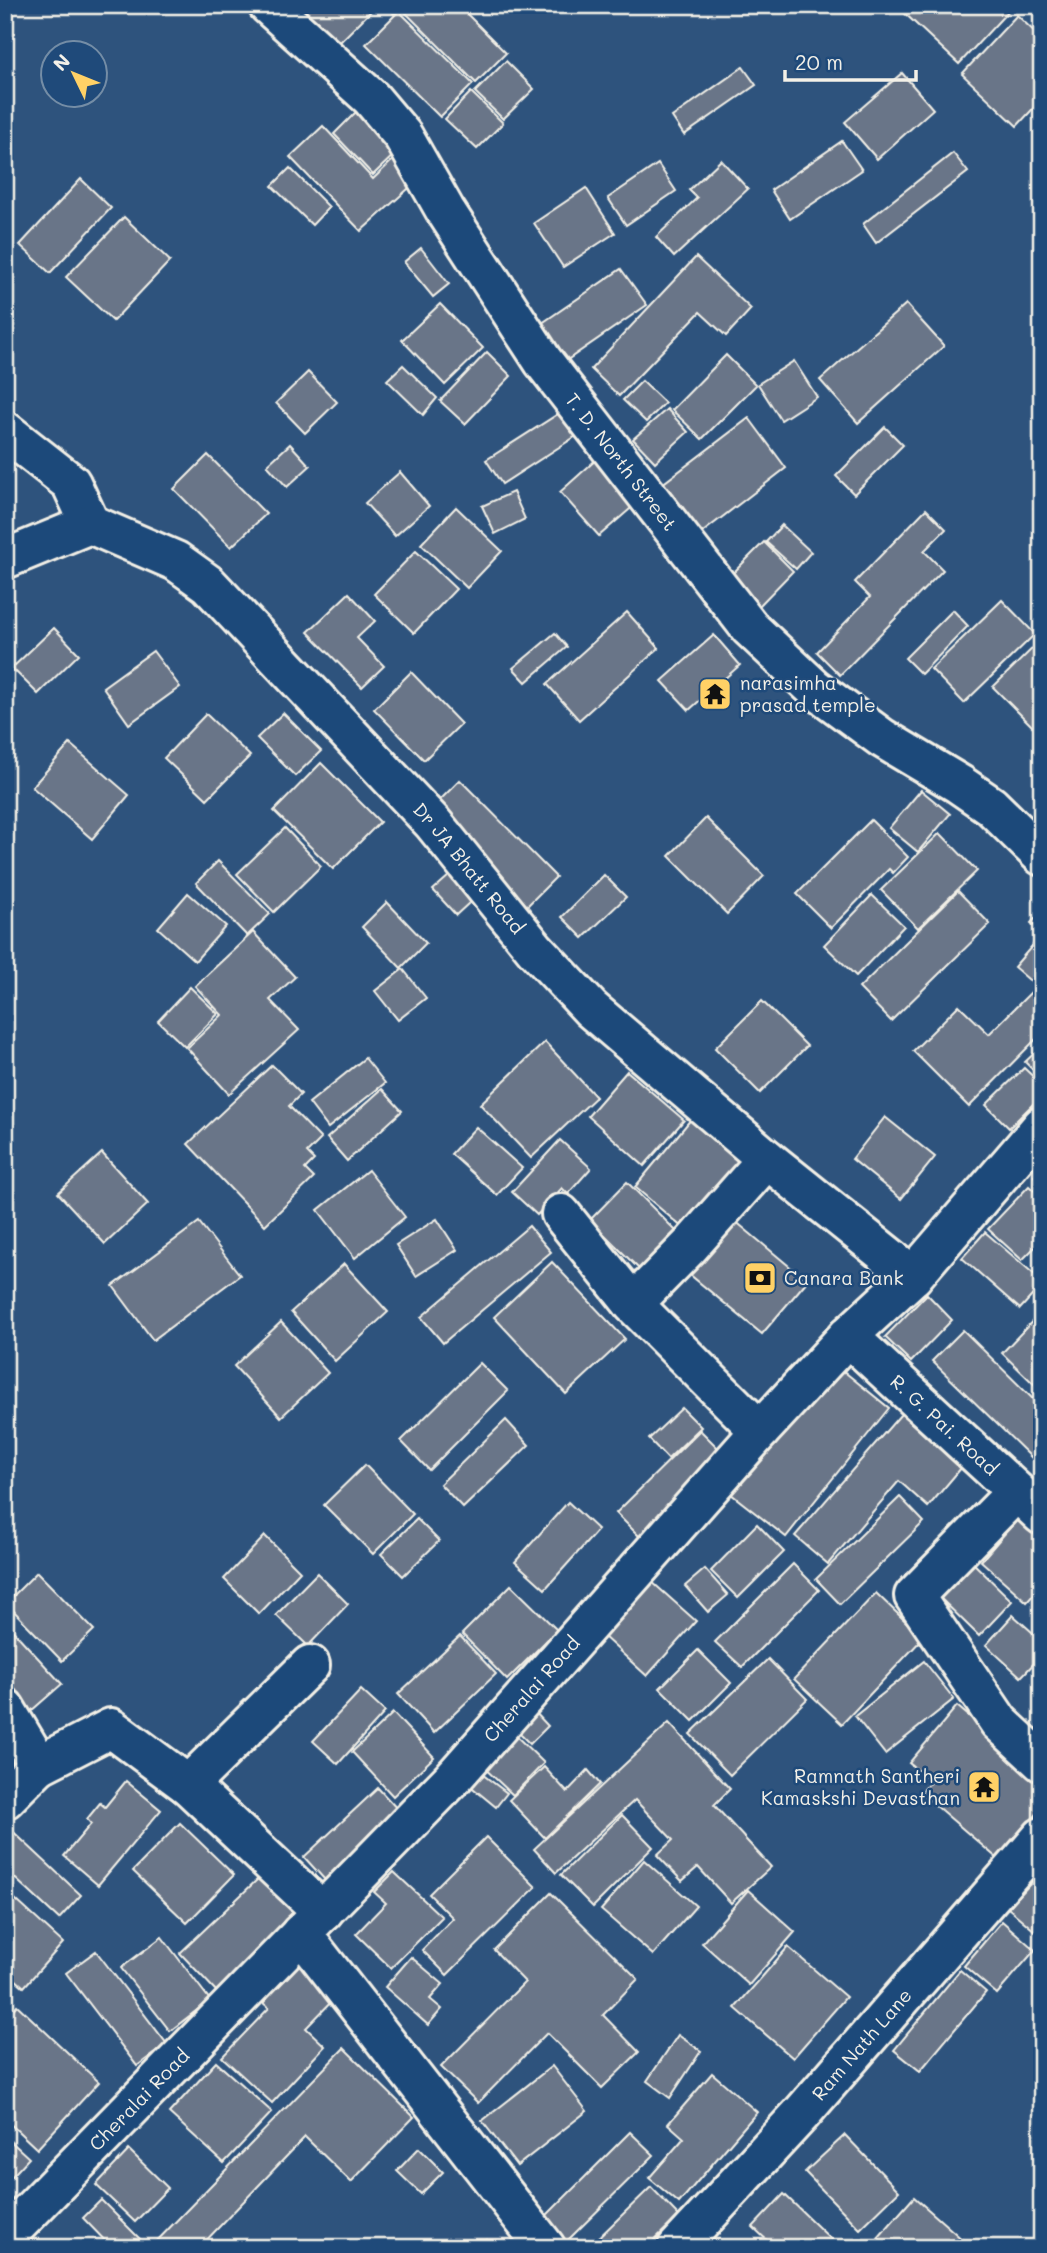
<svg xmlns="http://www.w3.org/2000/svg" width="1047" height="2253" viewBox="0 0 1047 2253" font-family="Mali,sans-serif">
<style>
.building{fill:#697588;stroke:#f4f1e8;stroke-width:2}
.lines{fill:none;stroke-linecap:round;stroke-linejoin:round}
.minor-casing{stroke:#f4f1e8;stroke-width:44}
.minor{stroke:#1f4a7a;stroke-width:38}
.labels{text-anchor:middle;stroke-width:5;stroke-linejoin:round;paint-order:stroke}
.street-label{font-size:19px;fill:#f4f1e8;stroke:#1f4a7a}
.poi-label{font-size:19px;fill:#f4f1e8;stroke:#1f4a7a;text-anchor:start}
</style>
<rect width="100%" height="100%" fill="#2e537d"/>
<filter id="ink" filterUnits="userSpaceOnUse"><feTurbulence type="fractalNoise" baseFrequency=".0143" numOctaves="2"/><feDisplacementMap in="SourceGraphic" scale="14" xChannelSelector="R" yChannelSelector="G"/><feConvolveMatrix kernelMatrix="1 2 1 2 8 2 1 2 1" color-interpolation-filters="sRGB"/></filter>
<g filter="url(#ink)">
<!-- building -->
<g class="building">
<polygon points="301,5 377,5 332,50 295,12"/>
<polygon points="386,5 403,5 394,14"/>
<polygon points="408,5 458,5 506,53 476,83 403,10"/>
<polygon points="901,5 1010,5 1012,7 959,64 899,8"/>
<polygon points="399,11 473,84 440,117 366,44"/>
<polygon points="1017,15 1042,39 1042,99 1017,126 962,74"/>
<polygon points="506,61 534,89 503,119 475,92"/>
<polygon points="743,67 756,85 684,135 672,117"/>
<polygon points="902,73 933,109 877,159 845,122"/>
<polygon points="471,92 503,123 477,149 445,119"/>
<polygon points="359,109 399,150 373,175 334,134"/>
<polygon points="323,126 373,179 395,158 417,181 361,231 290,157"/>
<polygon points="842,141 862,170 790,219 771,190"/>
<polygon points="953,153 968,172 876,243 863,224"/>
<polygon points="721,160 748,189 674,257 656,237 697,198 689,190"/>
<polygon points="658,164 676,191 626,225 608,198"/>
<polygon points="290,168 329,207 312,225 272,186"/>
<polygon points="81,179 111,208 50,273 20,245"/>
<polygon points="586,188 615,233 563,267 534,223"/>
<polygon points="124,217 170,261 113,321 66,277"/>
<polygon points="421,248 449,284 433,297 404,262"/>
<polygon points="696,257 751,309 726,336 700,312 619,396 591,369"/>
<polygon points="621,269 647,305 557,367 532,330"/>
<polygon points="440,304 483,348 445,385 402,340"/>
<polygon points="906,304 944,346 858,423 820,380"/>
<polygon points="487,352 511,376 465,424 440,401"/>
<polygon points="726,355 756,385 702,439 672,410"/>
<polygon points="794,361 817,397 781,420 758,384"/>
<polygon points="403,365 437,398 423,415 387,380"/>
<polygon points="308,372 337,402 305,433 276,403"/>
<polygon points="642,381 665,403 646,422 623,400"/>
<polygon points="569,407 584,431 502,484 486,460"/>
<polygon points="667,409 688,432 655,462 633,439"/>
<polygon points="749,418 786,468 699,535 661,485"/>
<polygon points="885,427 903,445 854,494 836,476"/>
<polygon points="290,444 310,466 287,487 267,465"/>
<polygon points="208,455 266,514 231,547 174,489"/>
<polygon points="598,458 637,503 599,536 560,492"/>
<polygon points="400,472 429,506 395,536 365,503"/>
<polygon points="513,492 525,519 495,534 482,506"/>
<polygon points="1042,500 1042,516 1034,508"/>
<polygon points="456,507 502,551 467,588 421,544"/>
<polygon points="926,509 946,529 924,551 943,570 840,675 817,652 870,597 855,582"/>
<polygon points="782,525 811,552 796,569 766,542"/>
<polygon points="764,542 793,571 758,607 728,578"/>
<polygon points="416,551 456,589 414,633 374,594"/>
<polygon points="349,593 375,621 357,638 384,666 362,687 308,632"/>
<polygon points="1002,600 1035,634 964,703 931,669"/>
<polygon points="953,610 968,626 921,674 905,658"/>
<polygon points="627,612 659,648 579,720 547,684"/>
<polygon points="54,628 79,654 38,694 12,668"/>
<polygon points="555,633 567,647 526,682 513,668"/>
<polygon points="714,635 740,665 689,710 662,681"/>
<polygon points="1042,639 1042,736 993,687"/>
<polygon points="153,651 180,687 129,724 103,687"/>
<polygon points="411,672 461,724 424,760 374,709"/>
<polygon points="283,713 321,751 295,776 257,738"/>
<polygon points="206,714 250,756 207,799 164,758"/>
<polygon points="70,744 129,795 92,839 32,787"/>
<polygon points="321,763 380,822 333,869 274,811"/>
<polygon points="460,780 556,877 526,907 431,809"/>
<polygon points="921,790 950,814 918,852 889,828"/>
<polygon points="706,818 764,876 727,914 669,856"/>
<polygon points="871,820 908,857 893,873 889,869 831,928 797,894"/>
<polygon points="285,828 321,866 274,912 237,874"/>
<polygon points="940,833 977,871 918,928 881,890"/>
<polygon points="218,861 270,914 247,936 196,883"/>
<polygon points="458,868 481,892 456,915 433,890"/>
<polygon points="604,875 626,897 583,938 562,917"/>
<polygon points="958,891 990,924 891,1021 859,988"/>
<polygon points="188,893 226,926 195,961 158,928"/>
<polygon points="872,895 904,926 856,976 824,945"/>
<polygon points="387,902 426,943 401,968 362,927"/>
<polygon points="1042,911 1042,932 1031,923"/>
<polygon points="253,932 295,977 270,1000 299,1030 229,1094 187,1048 222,1015 195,986"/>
<polygon points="1038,939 1042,943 1042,991 1014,967"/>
<polygon points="403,969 426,998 398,1020 375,991"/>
<polygon points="190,987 218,1014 185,1047 158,1021"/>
<polygon points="1034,989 1042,996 1042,1033 969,1107 913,1051 959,1005 989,1034"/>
<polygon points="762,1001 807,1046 760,1093 715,1048"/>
<polygon points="545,1042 596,1097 531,1158 480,1104"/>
<polygon points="1042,1046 1042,1079 1025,1062"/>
<polygon points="365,1058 385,1083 328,1128 309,1103"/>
<polygon points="272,1065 301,1094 289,1106 321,1139 307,1153 314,1160 305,1169 314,1178 265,1225 188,1144"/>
<polygon points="1024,1068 1042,1085 1042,1095 1009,1128 986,1105"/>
<polygon points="627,1071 684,1120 644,1166 588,1116"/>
<polygon points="382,1089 402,1111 347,1161 327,1138"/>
<polygon points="885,1117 935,1157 901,1199 852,1159"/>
<polygon points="692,1118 750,1167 691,1235 635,1187"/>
<polygon points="476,1127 522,1168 497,1195 451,1154"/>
<polygon points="560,1140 591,1168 568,1194 562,1188 537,1215 512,1192"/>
<polygon points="102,1153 148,1204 105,1244 58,1193"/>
<polygon points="1042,1168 1042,1185 1034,1176"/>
<polygon points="368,1170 405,1217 355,1258 318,1210"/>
<polygon points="627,1182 684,1239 647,1277 590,1220"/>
<polygon points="1029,1186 1042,1198 1042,1240 1022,1260 988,1229"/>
<polygon points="728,1215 807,1281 762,1334 683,1269"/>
<polygon points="437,1219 457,1250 416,1276 396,1245"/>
<polygon points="199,1222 240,1275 153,1340 113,1286"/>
<polygon points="529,1226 551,1252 443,1343 421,1317"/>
<polygon points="985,1232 1042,1281 1042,1285 1020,1309 962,1258"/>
<polygon points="552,1262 625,1339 566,1394 494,1317"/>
<polygon points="344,1264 388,1312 335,1361 291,1312"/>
<polygon points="927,1294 952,1320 911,1362 885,1337"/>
<polygon points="1042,1311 1042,1378 1035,1385 1002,1353"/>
<polygon points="281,1322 328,1373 281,1417 234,1366"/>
<polygon points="963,1330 1042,1408 1042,1448 1032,1458 932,1361"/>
<polygon points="831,1361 889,1408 786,1537 726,1490"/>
<polygon points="480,1363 508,1391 429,1470 401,1441"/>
<polygon points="682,1408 701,1427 668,1459 649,1439"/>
<polygon points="901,1414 962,1467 928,1507 899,1481 828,1564 795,1536"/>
<polygon points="506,1420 529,1445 463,1508 440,1484"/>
<polygon points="700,1430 726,1456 642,1539 616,1513"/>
<polygon points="365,1465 413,1514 373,1554 324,1505"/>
<polygon points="900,1497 924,1522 840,1604 816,1579"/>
<polygon points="568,1502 598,1530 545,1589 515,1562"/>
<polygon points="1025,1510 1042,1525 1042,1585 1027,1602 981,1561"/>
<polygon points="417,1519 439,1541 403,1576 381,1554"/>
<polygon points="757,1524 784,1552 738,1598 711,1571"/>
<polygon points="265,1536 300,1571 259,1614 224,1579"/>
<polygon points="965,1555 1012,1601 979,1636 932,1590"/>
<polygon points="793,1564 819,1590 742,1667 715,1642"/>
<polygon points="705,1569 728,1595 708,1612 685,1586"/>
<polygon points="37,1572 94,1630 62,1661 6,1603"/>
<polygon points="317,1573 348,1604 308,1646 276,1615"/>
<polygon points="651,1581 696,1621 647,1676 603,1636"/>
<polygon points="511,1585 557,1630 507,1680 462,1634"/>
<polygon points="876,1593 923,1638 842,1724 794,1679"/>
<polygon points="1013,1615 1042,1641 1042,1655 1021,1677 986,1645"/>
<polygon points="5,1622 62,1684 31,1711 5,1683"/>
<polygon points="460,1636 496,1674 434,1733 398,1694"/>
<polygon points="698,1650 731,1683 693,1721 660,1688"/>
<polygon points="768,1659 807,1699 730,1775 690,1734"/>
<polygon points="924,1661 954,1699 885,1754 855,1716"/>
<polygon points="361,1690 385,1712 338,1764 313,1741"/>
<polygon points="957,1706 1042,1779 1042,1808 998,1859 921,1793 931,1781 909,1763"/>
<polygon points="534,1711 548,1726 530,1744 515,1729"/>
<polygon points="393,1713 434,1757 393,1796 352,1752"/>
<polygon points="669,1723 730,1789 714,1805 771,1867 731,1903 698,1867 682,1881 657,1855 673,1840 635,1800 556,1873 534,1849"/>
<polygon points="511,1731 544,1763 513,1795 480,1764"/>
<polygon points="544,1767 567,1792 588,1770 600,1784 545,1838 509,1800"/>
<polygon points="478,1771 507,1793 496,1807 468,1784"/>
<polygon points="126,1781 161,1810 98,1885 64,1856 91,1824 87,1819 100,1803 105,1807"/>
<polygon points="378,1788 399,1811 325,1880 304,1857"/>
<polygon points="622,1815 653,1847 593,1907 561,1875"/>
<polygon points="180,1823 234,1875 187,1923 133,1871"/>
<polygon points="5,1824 81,1895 59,1919 5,1869"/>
<polygon points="486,1837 536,1887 447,1975 422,1950 453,1918 429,1894"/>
<polygon points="644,1860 696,1906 653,1955 601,1910"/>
<polygon points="1042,1871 1042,1937 1008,1908"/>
<polygon points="394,1872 442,1917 391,1968 356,1934 386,1903 374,1892"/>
<polygon points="260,1877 297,1916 217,1992 180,1953"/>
<polygon points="5,1890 63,1943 24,1987 5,1970"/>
<polygon points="748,1890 795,1932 749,1985 702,1943"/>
<polygon points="551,1893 638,1979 603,2015 639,2052 602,2088 547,2033 478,2103 441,2067 525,1982 494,1950"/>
<polygon points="1002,1921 1035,1950 997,1994 964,1966"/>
<polygon points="162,1937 210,2000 170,2031 121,1968"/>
<polygon points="788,1947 846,1997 793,2058 735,2008"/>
<polygon points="96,1951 167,2044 137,2066 66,1973"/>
<polygon points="411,1957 443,1984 430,1999 442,2009 428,2025 385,1987"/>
<polygon points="303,1959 339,1994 306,2028 325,2046 272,2103 222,2057 269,2008 263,2003"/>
<polygon points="960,1970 986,1992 920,2071 894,2050"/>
<polygon points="17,2005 99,2082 37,2149 5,2119 5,2018"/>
<polygon points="678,2035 701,2051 670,2098 647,2081"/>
<polygon points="344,2048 414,2117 351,2182 305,2137 199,2248 153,2248 152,2246"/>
<polygon points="216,2062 272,2112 224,2163 169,2113"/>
<polygon points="552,2066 587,2111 517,2166 482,2121"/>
<polygon points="712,2073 757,2112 679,2203 649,2178 684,2138 668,2124"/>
<polygon points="630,2132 654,2155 564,2244 541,2221"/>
<polygon points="845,2135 899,2191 860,2229 805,2172"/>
<polygon points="5,2136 29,2158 5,2184"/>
<polygon points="419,2148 443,2172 421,2194 397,2171"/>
<polygon points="129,2150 168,2188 135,2222 96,2185"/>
<polygon points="651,2187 679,2216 646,2248 588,2248"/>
<polygon points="784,2194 839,2247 838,2248 775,2248 753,2227"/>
<polygon points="914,2197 972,2248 889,2248 878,2238"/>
<polygon points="101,2200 149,2248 112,2248 83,2218"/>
<polygon points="487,2240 495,2248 479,2248"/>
</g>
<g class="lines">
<defs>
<g id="minor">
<path id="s1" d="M268,5L371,98L403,136L445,210L543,361L750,628L814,688L882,738L959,784L991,806L1042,856"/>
<polyline points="5,431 71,483 90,524"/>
<path id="s2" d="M5,559L90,524L176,561L208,584L433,823L535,949L591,1009L767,1159L913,1276"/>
<polyline points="561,1214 633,1304"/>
<path id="s3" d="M848,1336L1042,1515"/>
<polyline points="760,1431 633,1304 690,1246 767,1159"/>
<polyline points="1016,1492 914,1596 999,1722 1042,1762"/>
<polyline points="5,1708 39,1765 111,1728 188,1785 323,1912"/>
<polyline points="188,1785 310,1665"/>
<polyline points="5,1799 39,1765"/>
<polyline points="301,1933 546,2248"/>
<path id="s4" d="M5,2237L452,1779L760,1431L848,1336L913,1276L1042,1126"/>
<path id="s5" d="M677,2248L802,2113L1042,1837"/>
</g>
</defs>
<!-- minor casing -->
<use href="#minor" class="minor-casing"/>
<!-- minor -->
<use href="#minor" class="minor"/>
</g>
</g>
<!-- icons -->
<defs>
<symbol id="temple-square" viewBox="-11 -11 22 22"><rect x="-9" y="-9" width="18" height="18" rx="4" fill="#ffd166" stroke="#1f4a7a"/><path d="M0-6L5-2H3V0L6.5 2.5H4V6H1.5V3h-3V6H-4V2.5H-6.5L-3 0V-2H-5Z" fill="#111"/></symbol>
<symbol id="bank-square" viewBox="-11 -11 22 22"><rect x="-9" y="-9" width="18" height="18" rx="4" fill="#ffd166" stroke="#1f4a7a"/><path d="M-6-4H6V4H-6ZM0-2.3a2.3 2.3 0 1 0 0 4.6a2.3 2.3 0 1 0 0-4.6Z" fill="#111"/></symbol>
</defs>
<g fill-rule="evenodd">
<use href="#temple-square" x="696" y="675" width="38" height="38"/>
<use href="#bank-square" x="741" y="1259" width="38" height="38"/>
<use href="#temple-square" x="965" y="1768" width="38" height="38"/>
</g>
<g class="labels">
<!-- street labels -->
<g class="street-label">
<text dy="7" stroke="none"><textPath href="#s1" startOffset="581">T. D. North Street</textPath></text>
<text dy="7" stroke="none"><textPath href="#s2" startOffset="611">Dr JA Bhatt Road</textPath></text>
<text dy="7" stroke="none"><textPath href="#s3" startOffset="131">R. G. Pai. Road</textPath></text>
<text dy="7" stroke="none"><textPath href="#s4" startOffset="760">Cheralai Road</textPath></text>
<text dy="7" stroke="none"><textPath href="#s5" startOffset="275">Ram Nath Lane</textPath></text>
<text dy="7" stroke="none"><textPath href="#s4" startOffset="192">Cheralai Road</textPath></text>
</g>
<!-- poi labels -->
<g class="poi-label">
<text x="740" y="690">narasimha<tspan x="740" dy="22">prasad temple</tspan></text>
<text x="784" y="1285">Canara Bank</text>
<text x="960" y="1783" text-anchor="end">Ramnath Santheri<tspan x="960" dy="22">Kamaskshi Devasthan</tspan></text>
</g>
</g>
<!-- margin -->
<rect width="1047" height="2253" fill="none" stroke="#1f4a7a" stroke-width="28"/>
<rect x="14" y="14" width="1019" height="2225" fill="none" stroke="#f4f1e8" stroke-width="2.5" filter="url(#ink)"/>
<!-- north arrow -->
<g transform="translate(74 74) rotate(313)"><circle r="33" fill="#1f4a7a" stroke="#748da6" stroke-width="2"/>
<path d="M0-5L12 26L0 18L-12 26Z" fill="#ffd166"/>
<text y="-10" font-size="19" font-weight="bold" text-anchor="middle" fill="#f4f1e8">N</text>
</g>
<!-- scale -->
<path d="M785 70v10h131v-10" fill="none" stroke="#f4f1e8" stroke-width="3.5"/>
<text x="795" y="70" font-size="21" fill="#f4f1e8" stroke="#1f4a7a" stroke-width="5" paint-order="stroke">20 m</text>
</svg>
